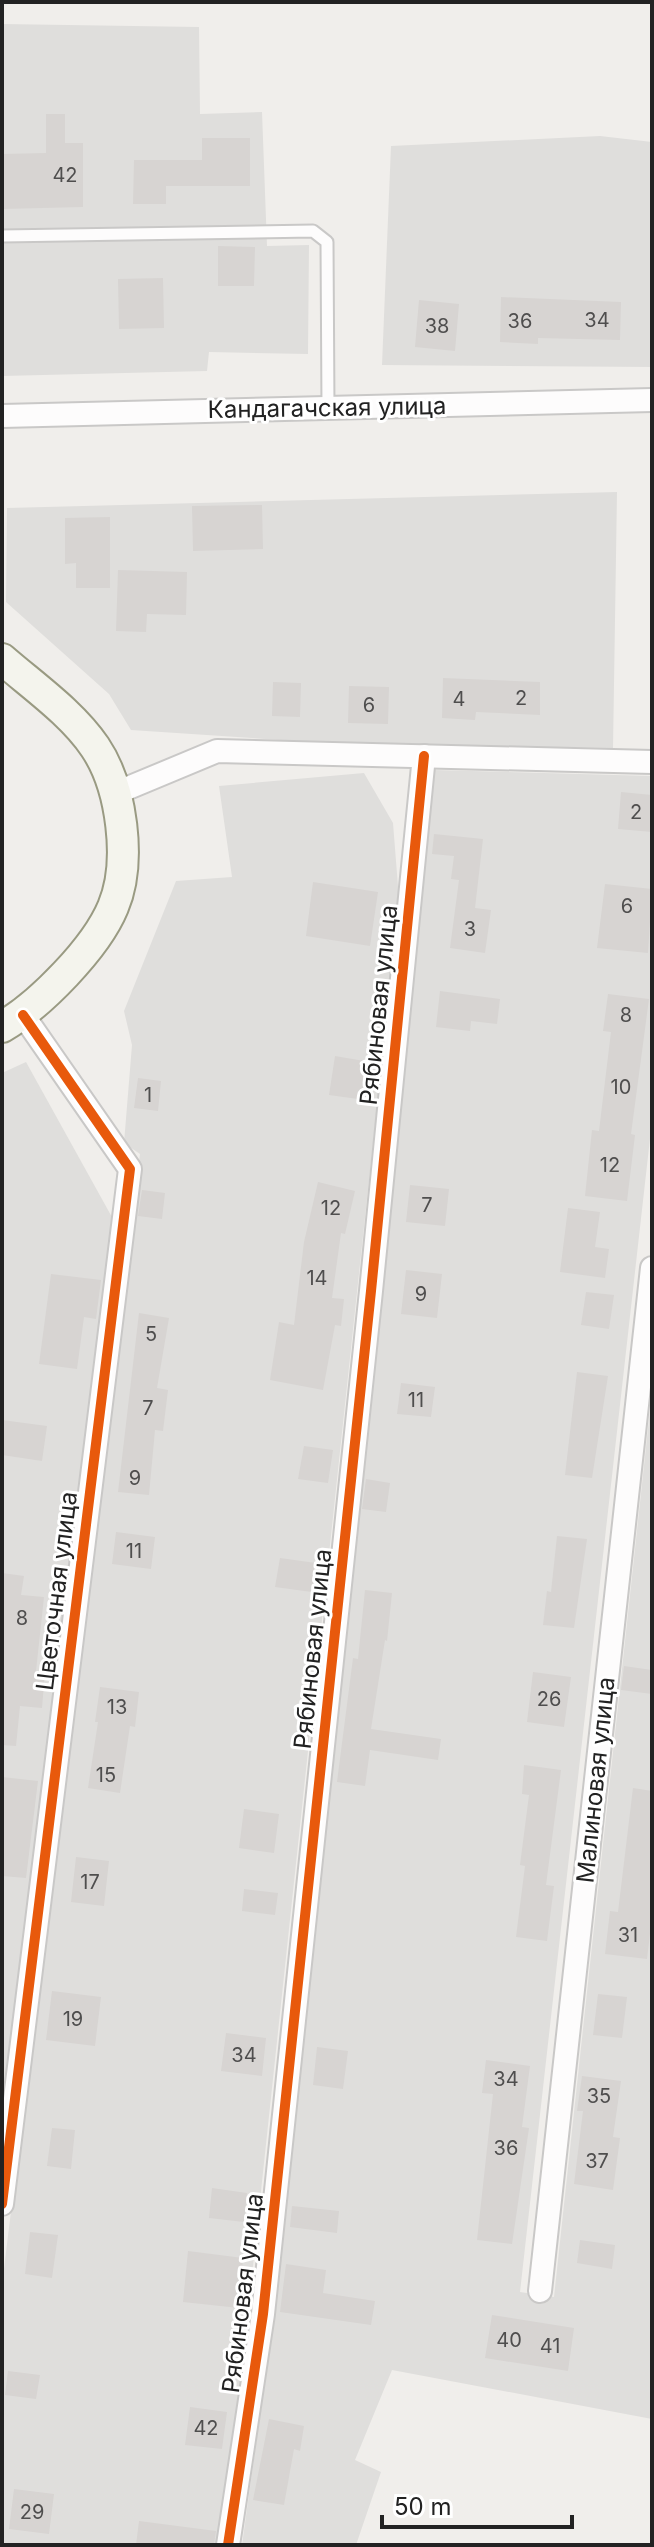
<svg xmlns="http://www.w3.org/2000/svg" width="654" height="2547" viewBox="0 0 654 2547" font-family="Inter,sans-serif">
<style>
.residential{fill:#dfdedc}
.building{fill:#d7d4d2}
.lines{fill:none;stroke-linecap:round;stroke-linejoin:round}
.service-casing{stroke:#c9c8c7;stroke-width:15}
.minor-casing{stroke:#c9c8c7;stroke-width:26}
.secondary-casing{stroke:#999a82;stroke-width:34}
.service{stroke:#fdfcfc;stroke-width:11}
.minor{stroke:#fdfcfc;stroke-width:22}
.secondary{stroke:#f4f4ed;stroke-width:30}
.cycleway-casing{stroke:#fff;stroke-width:15}
.cycleway{stroke:#e8590c;stroke-width:10}
.labels{text-anchor:middle;stroke-width:6;stroke-linejoin:round;paint-order:stroke}
.number-label{font-size:20px;fill:#4f4e4e}
.street-label{font-size:24px;fill:#222;stroke:#fff}
</style>
<rect width="100%" height="100%" fill="#f0eeeb"/>
<!-- residential -->
<g class="residential">
<polygon points="2,24 199,27 200,114 262,112 267,246 309,245 308,354 209,352 207,371 2,376"/>
<polygon points="600,136 652,142 652,367 382,365 391,146"/>
<polygon points="617,492 613,748 340,744 131,730 109,694 6,602 7,508"/>
<polygon points="434,770 652,776 652,1121 520,2292 554,2297 652,1392 652,2419 392,2370 355,2460 381,2472 356,2545 242,2545 272,2329"/>
<polygon points="364,773 393,823 399,899 239,2397 216,2545 2,2545 2,2285 140,1154 124,1143 132,1045 124,1011 176,881 232,877 219,786"/>
<polygon points="26,1062 113,1219 2,2142 2,1073"/>
</g>
<!-- building -->
<g class="building">
<polygon points="46,114 65,114 65,143 83,143 83,207 2,209 2,154 46,153"/>
<polygon points="202,138 250,138 250,186 166,186 166,204 133,204 134,160 202,160"/>
<polygon points="218,246 255,247 254,286 218,286"/>
<polygon points="163,278 164,328 119,329 118,279"/>
<polygon points="501,297 621,302 620,340 538,338 538,344 500,342"/>
<polygon points="419,300 459,304 455,351 415,347"/>
<polygon points="262,505 263,549 193,551 192,506"/>
<polygon points="110,517 110,588 76,588 76,563 65,564 65,518"/>
<polygon points="118,570 187,572 186,615 147,614 146,632 116,631"/>
<polygon points="443,678 540,682 540,715 476,712 475,720 442,718"/>
<polygon points="273,682 301,683 300,717 272,716"/>
<polygon points="349,686 389,687 388,724 348,723"/>
<polygon points="621,792 652,795 652,832 618,829"/>
<polygon points="434,834 483,839 475,908 491,910 485,953 450,948 459,880 451,879 454,856 432,854"/>
<polygon points="313,882 378,892 370,946 306,936"/>
<polygon points="605,884 652,889 648,953 597,948"/>
<polygon points="440,991 500,999 497,1024 471,1021 470,1031 436,1027"/>
<polygon points="608,994 649,999 631,1134 635,1135 627,1201 585,1196 592,1130 599,1131 611,1032 603,1031"/>
<polygon points="335,1056 370,1062 365,1100 329,1095"/>
<polygon points="138,1078 161,1081 158,1111 134,1108"/>
<polygon points="318,1182 355,1191 345,1234 341,1233 332,1298 344,1299 341,1326 335,1325 323,1390 270,1380 279,1322 294,1325 304,1242"/>
<polygon points="410,1185 449,1189 445,1226 406,1222"/>
<polygon points="142,1190 165,1193 162,1219 138,1216"/>
<polygon points="568,1208 600,1212 595,1247 609,1249 605,1278 560,1272"/>
<polygon points="406,1270 442,1274 437,1318 401,1314"/>
<polygon points="51,1274 101,1280 96,1319 84,1317 77,1369 39,1364"/>
<polygon points="586,1292 614,1295 609,1329 581,1325"/>
<polygon points="139,1313 169,1318 157,1388 168,1390 163,1431 155,1430 149,1495 118,1492"/>
<polygon points="577,1372 608,1376 592,1478 565,1475"/>
<polygon points="401,1383 435,1387 431,1417 397,1414"/>
<polygon points="2,1420 47,1426 42,1461 2,1455"/>
<polygon points="304,1446 333,1450 328,1483 298,1479"/>
<polygon points="366,1479 390,1483 386,1512 362,1509"/>
<polygon points="116,1532 155,1537 151,1569 112,1564"/>
<polygon points="557,1536 587,1539 574,1628 543,1625 547,1591 551,1592"/>
<polygon points="280,1558 323,1564 319,1593 275,1587"/>
<polygon points="2,1573 24,1576 21,1595 44,1597 36,1671 45,1672 42,1708 20,1706 16,1746 2,1745"/>
<polygon points="365,1590 392,1593 387,1641 385,1640 371,1729 441,1739 438,1760 370,1750 365,1786 337,1782 353,1658 358,1659"/>
<polygon points="624,1666 652,1670 652,1694 621,1690"/>
<polygon points="533,1672 571,1677 564,1727 527,1722"/>
<polygon points="100,1687 139,1692 135,1727 130,1726 120,1793 88,1788 98,1722 95,1722"/>
<polygon points="524,1765 561,1770 546,1885 554,1886 547,1941 516,1937 525,1866 520,1865 529,1795 522,1794"/>
<polygon points="2,1777 38,1781 26,1878 2,1876"/>
<polygon points="633,1788 652,1791 652,1917 647,1959 605,1954 610,1911 618,1912"/>
<polygon points="244,1809 279,1814 274,1853 239,1848"/>
<polygon points="76,1857 109,1861 104,1906 71,1902"/>
<polygon points="244,1889 278,1893 275,1915 242,1911"/>
<polygon points="52,1991 101,1997 95,2046 46,2040"/>
<polygon points="598,1994 627,1997 622,2038 593,2035"/>
<polygon points="226,2033 266,2038 262,2076 221,2071"/>
<polygon points="317,2047 348,2051 343,2089 313,2085"/>
<polygon points="486,2060 530,2066 522,2127 529,2128 512,2244 477,2240 493,2094 482,2093"/>
<polygon points="582,2076 621,2081 613,2137 620,2138 613,2190 574,2184 583,2111 577,2111"/>
<polygon points="52,2128 75,2130 71,2169 47,2166"/>
<polygon points="212,2188 247,2193 244,2222 209,2218"/>
<polygon points="292,2206 339,2211 337,2233 290,2227"/>
<polygon points="30,2232 58,2235 52,2278 25,2274"/>
<polygon points="580,2240 615,2245 612,2269 577,2263"/>
<polygon points="188,2251 243,2258 239,2308 183,2302"/>
<polygon points="286,2264 326,2270 323,2293 375,2301 371,2325 280,2312"/>
<polygon points="492,2315 574,2328 568,2371 485,2358"/>
<polygon points="8,2371 40,2375 36,2399 5,2395"/>
<polygon points="190,2407 227,2412 222,2449 185,2445"/>
<polygon points="269,2419 304,2426 300,2451 294,2449 284,2505 253,2500"/>
<polygon points="14,2489 54,2494 49,2534 9,2529"/>
<polygon points="139,2521 216,2531 214,2545 136,2545"/>
</g>
<g class="lines">
<defs>
<polyline id="service" points="2,236 313,231 327,242 328,408"/>
<g id="minor">
<polyline points="2,416 652,400"/>
<polyline points="116,793 217,751 652,762"/>
<polyline points="2,2204 130,1169 23,1015"/>
<polyline points="540,2291 652,1268"/>
<polyline points="228,2545 263,2314 371,1291 424,756"/>
</g>
<path id="secondary" d="M2,659C33,686 72,713 95,747C122,787 132,862 113,907C96,948 40,1005 2,1027"/>
</defs>
<!-- service casing -->
<use href="#service" class="service-casing"/>
<!-- minor casing -->
<use href="#minor" class="minor-casing"/>
<!-- secondary casing -->
<use href="#secondary" class="secondary-casing"/>
<!-- service -->
<use href="#service" class="service"/>
<!-- minor -->
<use href="#minor" class="minor"/>
<!-- secondary -->
<use href="#secondary" class="secondary"/>
<defs>
<g id="cycleway">
<polyline points="2,2204 130,1169 23,1015"/>
<polyline points="228,2545 263,2314 371,1291 424,756"/>
</g>
</defs>
<!-- cycleway casing -->
<use href="#cycleway" class="cycleway-casing"/>
<!-- cycleway -->
<use href="#cycleway" class="cycleway"/>
</g>
<g class="labels">
<!-- number labels -->
<g class="number-label">
<text x="65" y="182">42</text>
<text x="597" y="327">34</text>
<text x="520" y="328">36</text>
<text x="437" y="333">38</text>
<text x="521" y="705">2</text>
<text x="459" y="706">4</text>
<text x="369" y="712">6</text>
<text x="636" y="819">2</text>
<text x="627" y="913">6</text>
<text x="470" y="936">3</text>
<text x="626" y="1022">8</text>
<text x="621" y="1094">10</text>
<text x="148" y="1102">1</text>
<text x="610" y="1172">12</text>
<text x="427" y="1212">7</text>
<text x="331" y="1215">12</text>
<text x="317" y="1285">14</text>
<text x="421" y="1301">9</text>
<text x="151" y="1341">5</text>
<text x="416" y="1407">11</text>
<text x="148" y="1415">7</text>
<text x="135" y="1485">9</text>
<text x="134" y="1558">11</text>
<text x="22" y="1625">8</text>
<text x="549" y="1706">26</text>
<text x="117" y="1714">13</text>
<text x="106" y="1782">15</text>
<text x="90" y="1889">17</text>
<text x="628" y="1942">31</text>
<text x="73" y="2026">19</text>
<text x="244" y="2062">34</text>
<text x="506" y="2086">34</text>
<text x="599" y="2103">35</text>
<text x="506" y="2155">36</text>
<text x="597" y="2168">37</text>
<text x="509" y="2347">40</text>
<text x="550" y="2353">41</text>
<text x="206" y="2435">42</text>
<text x="32" y="2519">29</text>
</g>
<!-- street labels -->
<g class="street-label">
<text transform="translate(327 408) rotate(-1)" y="8">Кандагачская улица</text>
<text transform="translate(379 1005) rotate(-84)" y="8">Рябиновая улица</text>
<text transform="translate(57 1591) rotate(-83)" y="8">Цветочная улица</text>
<text transform="translate(313 1649) rotate(-84)" y="8">Рябиновая улица</text>
<text transform="translate(596 1780) rotate(-84)" y="8">Малиновая улица</text>
<text transform="translate(243 2293) rotate(-83)" y="8">Рябиновая улица</text>
</g>
</g>
<!-- border -->
<rect width="654" height="2547" fill="none" stroke="#222222" stroke-width="8"/>
<!-- scale -->
<path d="M382 2515v12h190v-12" fill="none" stroke="#222222" stroke-width="4"/>
<text x="394" y="2515" font-size="24" fill="#222222" stroke="#ffffff" stroke-width="6" paint-order="stroke">50 m</text>
</svg>
